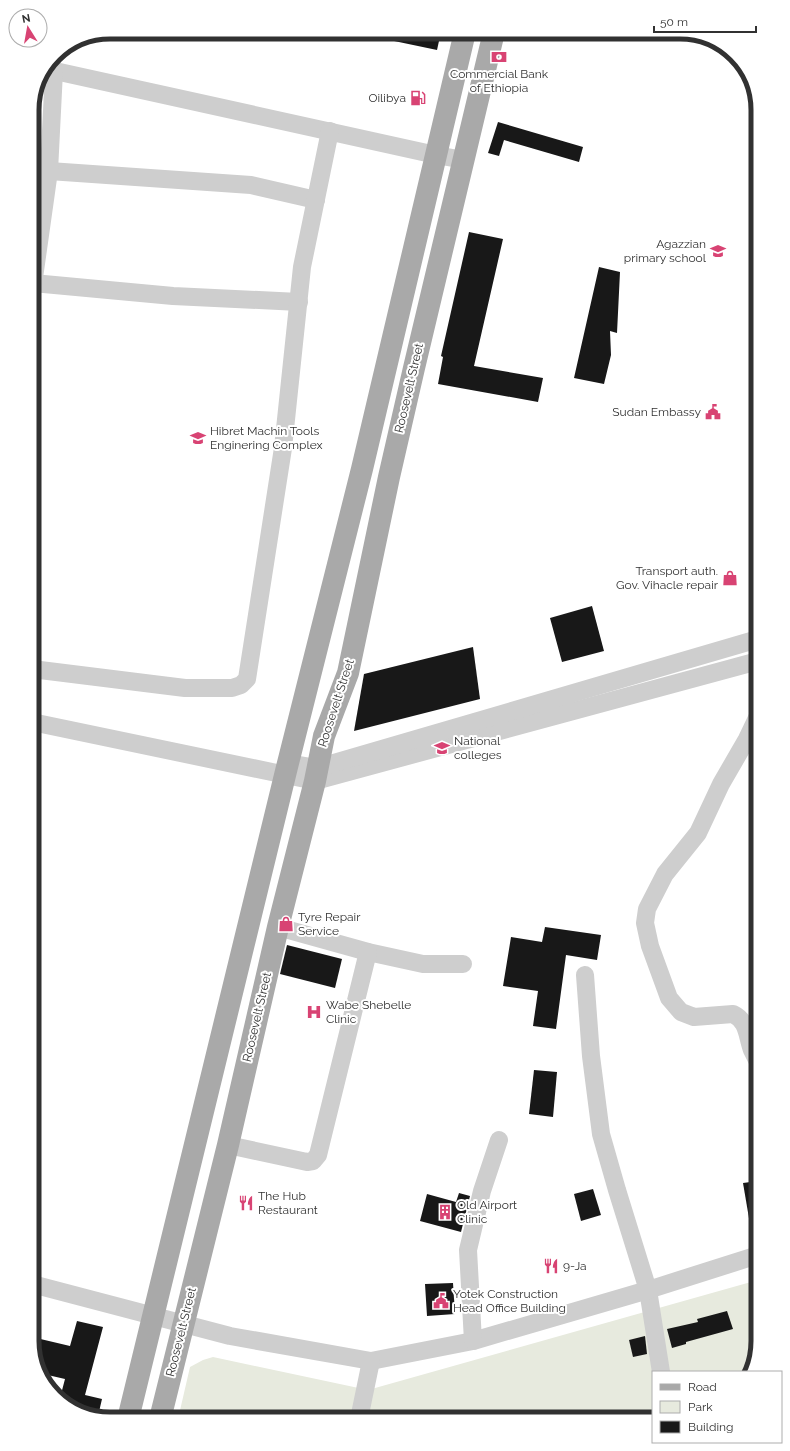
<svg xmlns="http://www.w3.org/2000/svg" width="790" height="1451" viewBox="0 0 790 1451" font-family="Raleway,sans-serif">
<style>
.green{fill:#e7eade}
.building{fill:#181818}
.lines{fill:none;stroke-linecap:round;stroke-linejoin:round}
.minor{stroke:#cecece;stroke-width:18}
.major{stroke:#a9a9a9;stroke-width:22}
.labels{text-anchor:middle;stroke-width:4;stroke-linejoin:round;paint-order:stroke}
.poi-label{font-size:12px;fill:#313131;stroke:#fff;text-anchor:start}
.street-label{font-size:12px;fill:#313131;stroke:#fff}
.rim{fill:none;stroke:#313131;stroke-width:5}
</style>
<rect width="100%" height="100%" fill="#fff"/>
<!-- green -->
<polygon class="green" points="758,1280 758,1341 749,1372 653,1372 653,1419 178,1419 190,1367 203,1360 213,1357 368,1390"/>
<!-- building -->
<g class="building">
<polygon points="376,32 441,32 437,50 375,37"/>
<polygon points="498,122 583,147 579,162 504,140 499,156 488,153"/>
<polygon points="469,232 503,239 474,366 543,378 538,402 438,384 443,357 441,356"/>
<polygon points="599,267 620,272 617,333 610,331 611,355 604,384 574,378"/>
<polygon points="592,606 604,651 562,662 550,618"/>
<polygon points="473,647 480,699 354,731 364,674"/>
<polygon points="545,927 601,935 597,960 566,955 556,1029 533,1026 538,991 503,986 511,937 542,942"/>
<polygon points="287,945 342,959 335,988 280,974"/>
<polygon points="534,1070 557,1072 553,1117 529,1114"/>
<polygon points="758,1181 758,1236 752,1236 743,1183"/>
<polygon points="593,1189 601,1215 581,1221 574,1194"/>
<polygon points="459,1193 470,1196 461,1232 420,1221 427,1194 456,1202"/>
<polygon points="453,1283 455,1314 427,1316 425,1284"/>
<polygon points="727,1311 733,1329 686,1342 686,1344 672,1348 667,1329 698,1322 697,1319"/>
<polygon points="77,1321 103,1327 85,1395 102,1399 98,1416 67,1406 60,1398 65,1379 39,1373 38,1371 32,1337 70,1346"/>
<polygon points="645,1336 647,1354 633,1357 629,1340"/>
</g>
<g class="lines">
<!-- minor -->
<g class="minor">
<polyline points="46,69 436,155 464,160"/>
<polyline points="32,171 49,171 251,185 316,200"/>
<polyline points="33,283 173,296 299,302"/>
<polyline points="32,292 49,171 54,71"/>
<polyline points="32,669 185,688 232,688 241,685 247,679 283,448 302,267 330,131"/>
<polyline points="32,722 315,781 758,661"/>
<polyline points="288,763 317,768 758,639"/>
<polyline points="278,927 368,952 423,964 463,964"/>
<polyline points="585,975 591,1056 601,1134 617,1190 648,1290 661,1372"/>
<path d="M758,1062C756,1058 754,1054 752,1050C747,1037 748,1021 733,1014L694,1017L681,1012L669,998L650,946L645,923L647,909L665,874L698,833L721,784L747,739L758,716"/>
<polyline points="228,1145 307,1162 313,1161 318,1155 368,952"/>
<polyline points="32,1284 230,1336 371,1361 473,1341 648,1290 758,1255"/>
<polyline points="758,1332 758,1326"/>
<polyline points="473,1341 468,1250 482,1191 499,1140"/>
<polyline points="359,1419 371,1361"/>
</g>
<!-- major -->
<g class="major">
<polyline points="128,1419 288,763 362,469 465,32"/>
<polyline points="160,1419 228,1145 278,927 315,781 324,736 348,673 389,477 414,368 494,32"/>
</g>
</g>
<!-- icons -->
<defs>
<symbol id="bank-bare" viewBox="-9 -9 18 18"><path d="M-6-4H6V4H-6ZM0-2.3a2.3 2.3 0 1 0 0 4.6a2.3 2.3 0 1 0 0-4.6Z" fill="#d84373" stroke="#fff" stroke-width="2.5" paint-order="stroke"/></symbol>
<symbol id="fuel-bare" viewBox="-9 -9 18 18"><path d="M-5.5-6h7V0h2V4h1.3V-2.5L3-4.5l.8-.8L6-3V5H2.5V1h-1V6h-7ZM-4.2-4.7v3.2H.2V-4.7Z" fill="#d84373" stroke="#fff" stroke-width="2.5" paint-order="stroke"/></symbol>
<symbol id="school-bare" viewBox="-9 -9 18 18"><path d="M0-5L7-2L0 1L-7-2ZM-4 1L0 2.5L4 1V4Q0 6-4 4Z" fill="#d84373" stroke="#fff" stroke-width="2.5" paint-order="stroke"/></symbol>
<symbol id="civic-bare" viewBox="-9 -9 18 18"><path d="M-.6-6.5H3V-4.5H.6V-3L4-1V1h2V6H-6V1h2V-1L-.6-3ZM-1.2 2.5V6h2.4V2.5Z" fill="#d84373" stroke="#fff" stroke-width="2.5" paint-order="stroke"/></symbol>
<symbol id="university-bare" viewBox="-9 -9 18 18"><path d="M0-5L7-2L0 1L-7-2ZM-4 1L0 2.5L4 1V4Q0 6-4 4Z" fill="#d84373" stroke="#fff" stroke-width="2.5" paint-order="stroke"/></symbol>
<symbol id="shop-bare" viewBox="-9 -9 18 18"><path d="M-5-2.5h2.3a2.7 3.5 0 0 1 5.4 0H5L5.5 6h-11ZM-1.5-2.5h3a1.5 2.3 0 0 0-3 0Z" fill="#d84373" stroke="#fff" stroke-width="2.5" paint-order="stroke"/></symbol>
<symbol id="hospital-bare" viewBox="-9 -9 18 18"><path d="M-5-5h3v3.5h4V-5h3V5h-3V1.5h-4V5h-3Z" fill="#d84373" stroke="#fff" stroke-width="2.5" paint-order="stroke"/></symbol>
<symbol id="restaurant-bare" viewBox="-9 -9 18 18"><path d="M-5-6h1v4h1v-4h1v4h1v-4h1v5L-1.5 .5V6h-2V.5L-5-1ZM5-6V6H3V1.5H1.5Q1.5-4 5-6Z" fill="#d84373" stroke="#fff" stroke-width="2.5" paint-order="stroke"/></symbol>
<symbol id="building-bare" viewBox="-9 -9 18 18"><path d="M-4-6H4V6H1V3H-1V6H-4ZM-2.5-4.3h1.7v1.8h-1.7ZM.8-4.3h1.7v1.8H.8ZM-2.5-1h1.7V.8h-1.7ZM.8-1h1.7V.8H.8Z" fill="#d84373" stroke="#fff" stroke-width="2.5" paint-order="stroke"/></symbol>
</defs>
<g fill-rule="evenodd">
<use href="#bank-bare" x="488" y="46" width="22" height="22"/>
<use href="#fuel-bare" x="407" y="87" width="22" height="22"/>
<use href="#school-bare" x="707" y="240" width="22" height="22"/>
<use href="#civic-bare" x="702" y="401" width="22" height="22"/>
<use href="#university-bare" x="187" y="427" width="22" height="22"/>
<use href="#shop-bare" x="719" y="567" width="22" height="22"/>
<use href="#school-bare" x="431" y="737" width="22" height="22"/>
<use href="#shop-bare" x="275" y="913" width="22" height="22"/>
<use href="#hospital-bare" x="303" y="1001" width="22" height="22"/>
<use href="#restaurant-bare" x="235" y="1192" width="22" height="22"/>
<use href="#building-bare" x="434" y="1201" width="22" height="22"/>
<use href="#restaurant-bare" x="540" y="1255" width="22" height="22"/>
<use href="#civic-bare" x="430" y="1290" width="22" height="22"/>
</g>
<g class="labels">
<!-- poi labels -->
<g class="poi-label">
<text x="499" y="78" text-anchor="middle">Commercial Bank<tspan x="499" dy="14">of Ethiopia</tspan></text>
<text x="406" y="102" text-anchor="end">Oilibya</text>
<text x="706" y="248" text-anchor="end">Agazzian<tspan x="706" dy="14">primary school</tspan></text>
<text x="701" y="416" text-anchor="end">Sudan Embassy</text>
<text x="210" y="435">Hibret Machin Tools<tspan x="210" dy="14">Enginering Complex</tspan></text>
<text x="718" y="575" text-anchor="end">Transport auth.<tspan x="718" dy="14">Gov. Vihacle repair</tspan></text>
<text x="454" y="745">National<tspan x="454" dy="14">colleges</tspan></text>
<text x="298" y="921">Tyre Repair<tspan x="298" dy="14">Service</tspan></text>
<text x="326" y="1009">Wabe Shebelle<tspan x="326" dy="14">Clinic</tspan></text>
<text x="258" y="1200">The Hub<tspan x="258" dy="14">Restaurant</tspan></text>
<text x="457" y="1209">Old Airport<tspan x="457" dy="14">Clinic</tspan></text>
<text x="563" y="1270">9-Ja</text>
<text x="453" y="1298">Yotek Construction<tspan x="453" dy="14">Head Office Building</tspan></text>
</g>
<!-- street labels -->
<g class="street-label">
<text transform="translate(409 388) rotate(-77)" y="4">Roosevelt Street</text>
<text transform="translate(336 703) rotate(-72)" y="4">Roosevelt Street</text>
<text transform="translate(257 1017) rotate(-77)" y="4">Roosevelt Street</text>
<text transform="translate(181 1332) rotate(-76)" y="4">Roosevelt Street</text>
</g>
</g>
<!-- crop -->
<path d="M0 0H790V1451H0ZM110 39H680A71 71 0 0 1 751 110V1341A71 71 0 0 1 680 1412H110A71 71 0 0 1 39 1341V110A71 71 0 0 1 110 39Z" fill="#fff" fill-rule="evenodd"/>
<path class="rim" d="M110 39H680A71 71 0 0 1 751 110V1341A71 71 0 0 1 680 1412H110A71 71 0 0 1 39 1341V110A71 71 0 0 1 110 39Z"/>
<!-- legend -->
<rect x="652" y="1371" width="130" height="72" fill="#ffffff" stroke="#adadad"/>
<rect x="660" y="1384" width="20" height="6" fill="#a9a9a9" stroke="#adadad"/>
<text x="688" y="1391" font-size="12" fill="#313131">Road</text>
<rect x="660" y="1401" width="20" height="12" fill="#e7eade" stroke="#adadad"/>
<text x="688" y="1411" font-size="12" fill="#313131">Park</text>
<rect x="660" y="1421" width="20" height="12" fill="#181818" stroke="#adadad"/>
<text x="688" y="1431" font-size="12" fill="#313131">Building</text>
<!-- north arrow -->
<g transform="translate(28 28) rotate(349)"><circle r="19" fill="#ffffff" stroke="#adadad"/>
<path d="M0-3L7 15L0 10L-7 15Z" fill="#d84373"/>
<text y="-6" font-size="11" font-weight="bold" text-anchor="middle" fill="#313131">N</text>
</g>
<!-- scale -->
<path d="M654 26v6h102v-6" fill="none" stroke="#313131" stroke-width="2"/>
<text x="660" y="26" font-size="12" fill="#313131" stroke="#ffffff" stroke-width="3" paint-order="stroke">50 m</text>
</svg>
